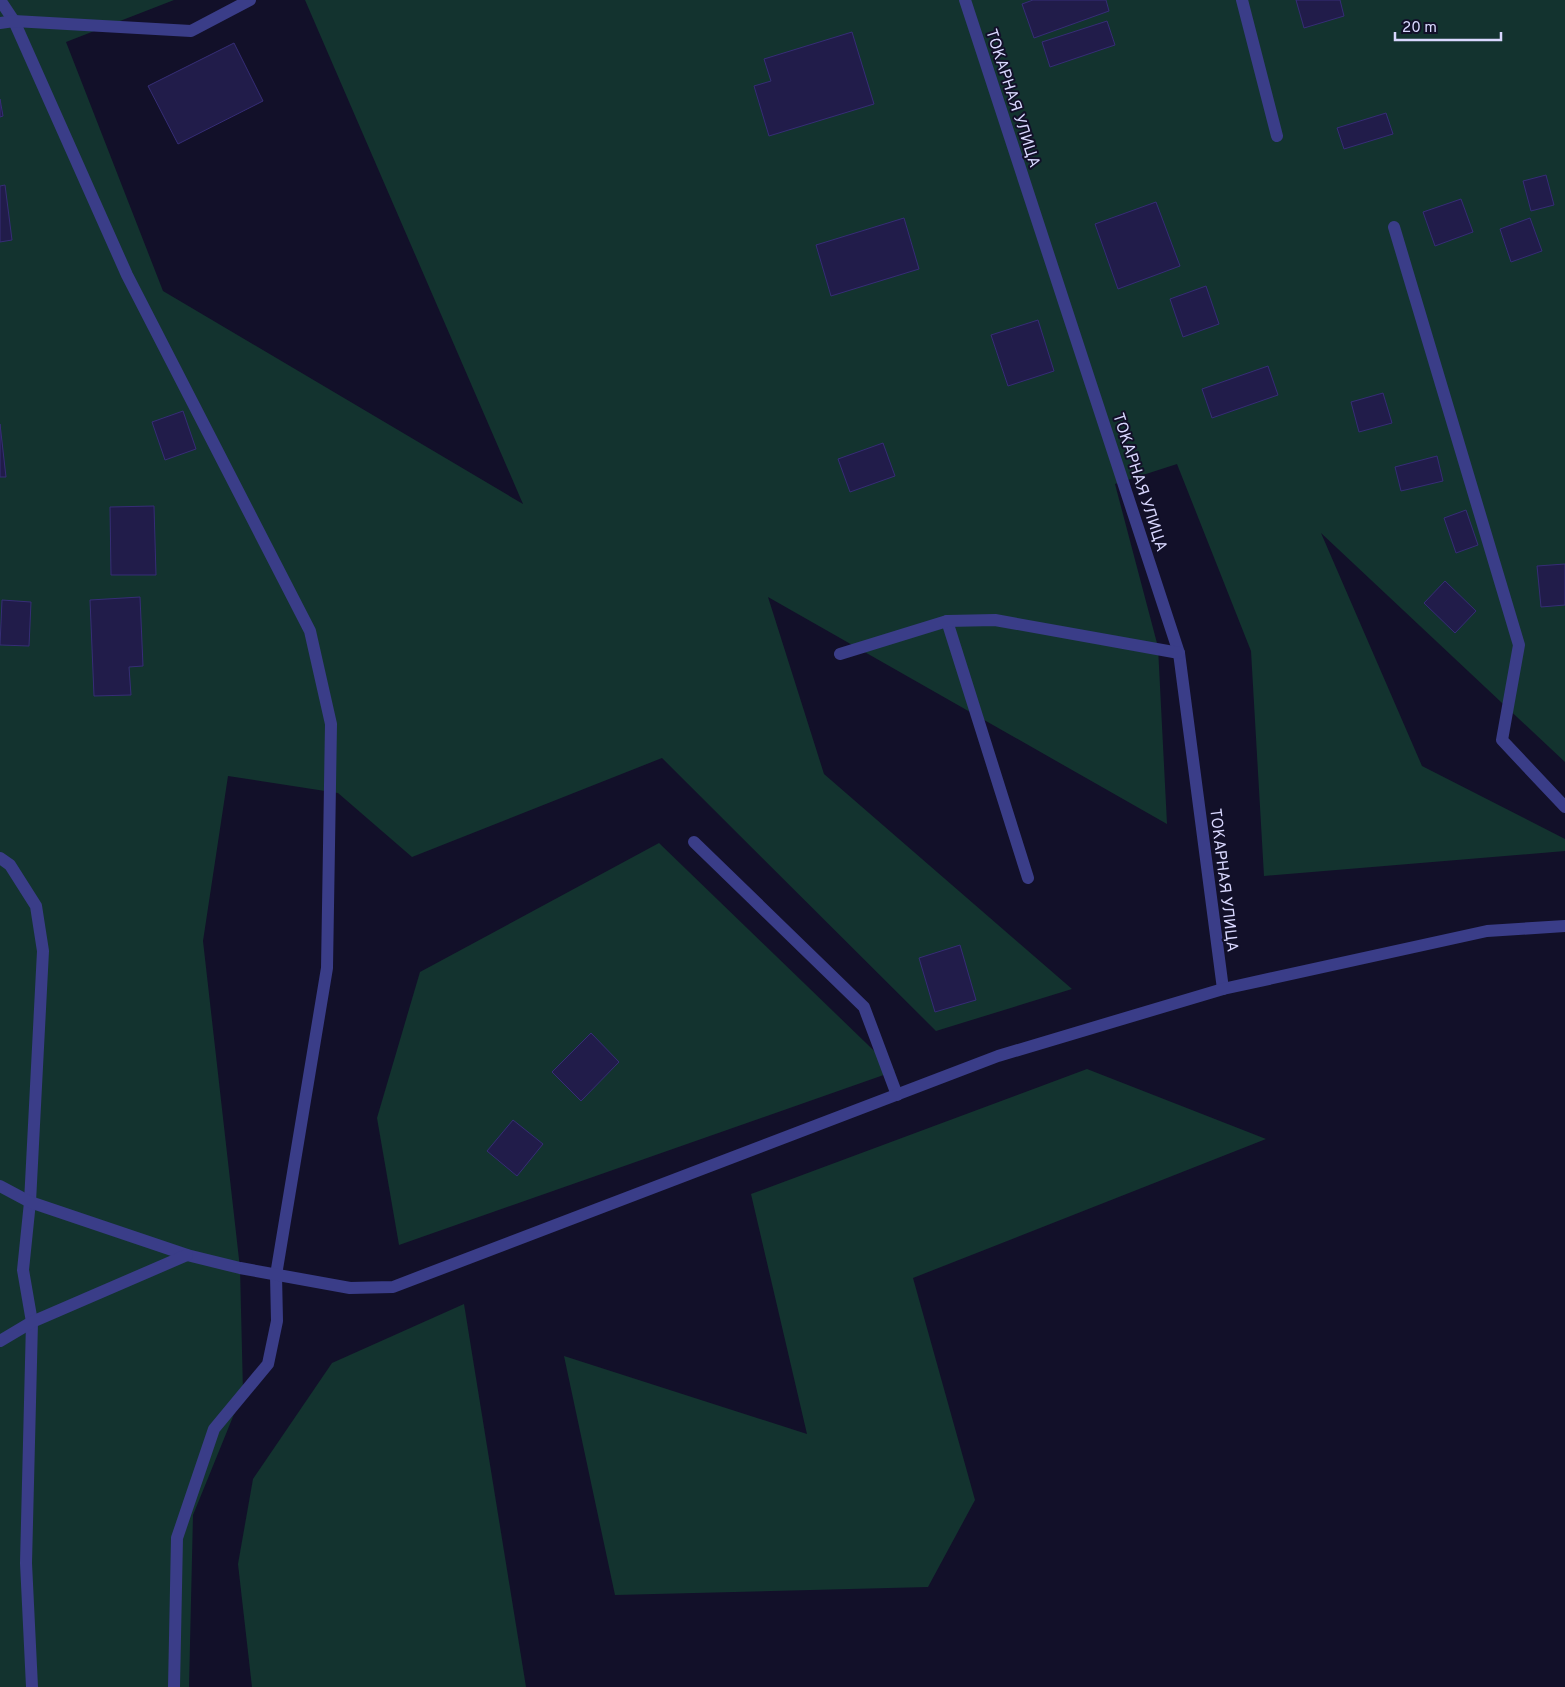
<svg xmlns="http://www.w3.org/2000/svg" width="1565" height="1687" viewBox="0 0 1565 1687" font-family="Overpass,sans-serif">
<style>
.green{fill:#13332f}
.building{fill:#211c4a;stroke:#362d76}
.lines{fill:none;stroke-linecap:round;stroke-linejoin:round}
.minor{stroke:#3a3d88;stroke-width:12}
.labels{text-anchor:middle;stroke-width:4;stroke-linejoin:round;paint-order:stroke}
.street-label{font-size:16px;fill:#d9d8ff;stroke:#121029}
</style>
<rect width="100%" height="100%" fill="#121029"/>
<!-- green -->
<g class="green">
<polygon points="0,0 174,0 66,42 163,291 523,504 305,0 1565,0 1565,762 1321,533 1422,766 1565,839 1565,851 1264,876 1251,651 1177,464 1115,484 1158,647 1167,824 768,597 824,774 1072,989 936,1031 662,758 412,857 338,793 228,776 203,941 240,1268 243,1392 193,1515 189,1687 0,1687"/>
<polygon points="659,843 895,1071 399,1245 377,1118 420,972"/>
<polygon points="1087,1069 1266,1139 913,1278 975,1500 928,1587 615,1595 564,1356 807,1434 751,1194"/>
<polygon points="464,1304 526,1687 252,1687 238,1564 253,1479 332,1363"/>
</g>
<!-- building -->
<g class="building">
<polygon points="1033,0 1106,0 1109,11 1034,38 1022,4"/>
<polygon points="1296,0 1340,0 1344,16 1304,28"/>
<polygon points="1107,21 1115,45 1050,67 1042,42"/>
<polygon points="852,32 874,104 769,136 754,86 771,81 764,59"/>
<polygon points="234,43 263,101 178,144 148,86"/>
<polygon points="0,99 3,116 0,117"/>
<polygon points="1386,113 1393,134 1344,149 1337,128"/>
<polygon points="1546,175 1554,205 1531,211 1523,181"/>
<polygon points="5,185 12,240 0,242 0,186"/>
<polygon points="1461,199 1473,232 1435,246 1423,212"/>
<polygon points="1156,202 1180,266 1118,289 1095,224"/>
<polygon points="904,218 919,269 831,296 816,245"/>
<polygon points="1530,218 1542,251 1511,262 1500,229"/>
<polygon points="1206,286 1219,324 1183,337 1170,299"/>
<polygon points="1038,320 1054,371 1008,386 991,335"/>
<polygon points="1268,366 1278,395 1212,418 1202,389"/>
<polygon points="1383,393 1392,423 1359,432 1351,402"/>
<polygon points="183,411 196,449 165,460 152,422"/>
<polygon points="0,424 6,477 0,477"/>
<polygon points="883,443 895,476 850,492 838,459"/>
<polygon points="1437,456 1443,481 1401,491 1395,467"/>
<polygon points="154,506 156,575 111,575 110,507"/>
<polygon points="1466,510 1478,545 1456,553 1444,518"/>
<polygon points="1565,564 1565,605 1541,607 1537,566"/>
<polygon points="1445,581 1476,611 1455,633 1424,603"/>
<polygon points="140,597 143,666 129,667 131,695 94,696 90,600"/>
<polygon points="2,600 31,602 29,646 0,645"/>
<polygon points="960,945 976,1000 935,1012 919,958"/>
<polygon points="591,1033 619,1062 581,1101 552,1072"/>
<polygon points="513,1120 543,1144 517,1176 487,1151"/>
</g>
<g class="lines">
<!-- minor -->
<g class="minor">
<polyline points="0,0 14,21 127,275 310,631 331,724 327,968 276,1275 277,1321 268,1364 214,1429 177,1538 174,1687"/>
<polyline points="965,0 1179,653 1223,989"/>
<polyline points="1242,0 1277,136"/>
<polyline points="0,23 14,21 191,31 250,0"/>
<polyline points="1394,227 1519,645 1502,740 1565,807"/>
<polyline points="947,621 1028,878"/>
<polyline points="840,654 947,621 995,620 1179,653"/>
<polyline points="694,842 864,1007 897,1095"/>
<polyline points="0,858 10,865 36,906 43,951 30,1202 23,1270 32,1322 26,1563 32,1687"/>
<polyline points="0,1186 30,1202 187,1255 240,1268 350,1288 393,1287 998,1056 1223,989 1487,931 1565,926"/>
<polyline points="0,1341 32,1322 187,1255"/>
</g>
</g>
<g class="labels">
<!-- street labels -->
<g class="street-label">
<text transform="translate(1014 98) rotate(72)" y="6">ТОКАРНАЯ УЛИЦА</text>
<text transform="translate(1141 482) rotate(72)" y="6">ТОКАРНАЯ УЛИЦА</text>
<text transform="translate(1225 880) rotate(83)" y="6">ТОКАРНАЯ УЛИЦА</text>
</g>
</g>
<!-- scale -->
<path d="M1395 32v8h106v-8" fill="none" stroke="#d9d8ff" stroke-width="2.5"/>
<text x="1402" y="32" font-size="15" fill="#d9d8ff" stroke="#121029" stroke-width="4" paint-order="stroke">20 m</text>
</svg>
